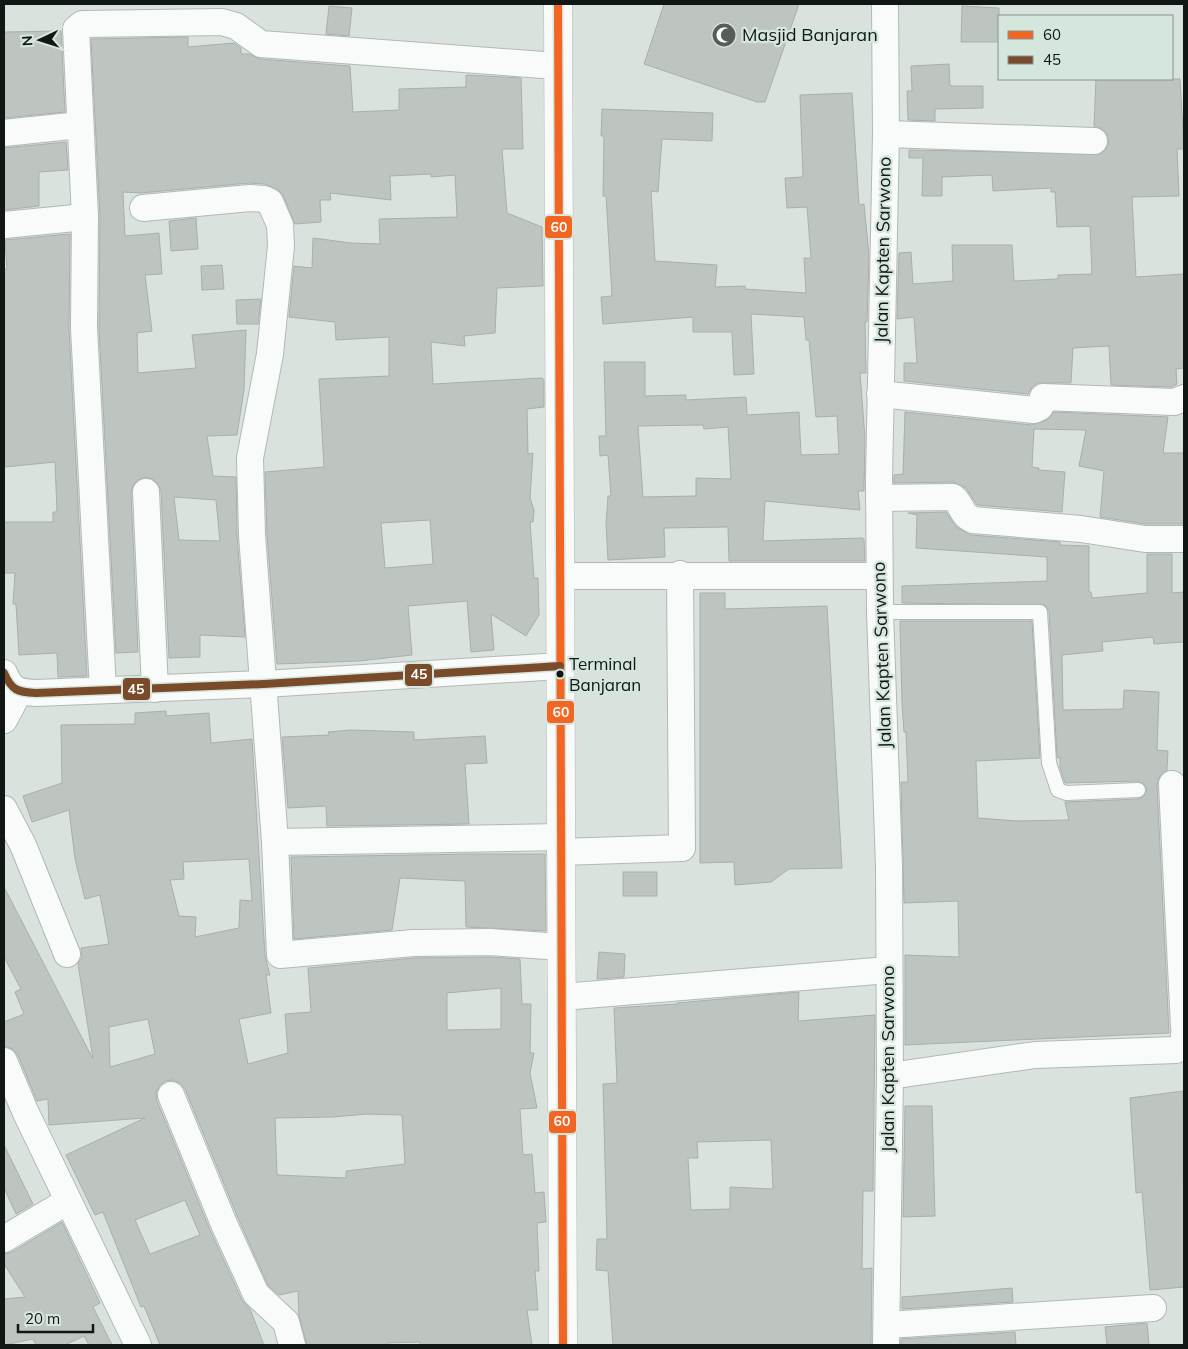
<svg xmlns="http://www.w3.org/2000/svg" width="1188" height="1349" viewBox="0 0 1188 1349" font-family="Mulish,sans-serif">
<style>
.building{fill:#bec5c1;stroke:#a9b0ac;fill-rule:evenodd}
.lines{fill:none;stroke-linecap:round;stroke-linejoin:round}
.lane-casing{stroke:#b2b9b5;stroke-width:16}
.street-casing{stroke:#b2b9b5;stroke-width:28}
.primary-casing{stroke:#b2b9b5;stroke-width:29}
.lane{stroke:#f9fbfa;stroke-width:14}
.street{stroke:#f9fbfa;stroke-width:26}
.primary{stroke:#f9fbfa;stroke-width:28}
.bus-1-casing{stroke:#d5e6dc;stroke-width:11}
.bus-2-casing{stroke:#d5e6dc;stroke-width:11}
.bus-1{stroke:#f26522;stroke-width:8}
.bus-2{stroke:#7a4b2a;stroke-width:8}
.bus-dot{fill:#111714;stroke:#d5e6dc;stroke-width:2}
.labels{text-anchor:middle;stroke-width:4.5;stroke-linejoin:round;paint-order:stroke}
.bus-label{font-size:17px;fill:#111714;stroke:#d5e6dc;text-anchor:start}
.poi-label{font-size:18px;fill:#111714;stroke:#d5e6dc;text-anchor:start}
.street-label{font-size:18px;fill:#111714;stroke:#d5e6dc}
.line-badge{stroke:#d5e6dc;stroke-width:2}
.badge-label{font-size:14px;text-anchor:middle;font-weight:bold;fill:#fff}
</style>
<rect width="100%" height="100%" fill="#d9e2dd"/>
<!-- building -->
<g class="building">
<polygon points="664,4 799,4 765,102 757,102 644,64"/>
<polygon points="329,6 352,8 349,36 326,34"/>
<polygon points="962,6 999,8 999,42 961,42"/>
<polygon points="61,31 65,112 4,118 4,32"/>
<path d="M188,37V47L234,43L241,48V54H249L260,59L350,66L353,112L399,110V89L466,87V75L521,78L523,149H502L507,213L542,227L543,286L497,288L495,333L464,336L465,346L431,342L433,384L542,378L544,380V407L527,409L528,454L533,453L530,498L534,510L533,522H530L534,578H538L539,615L526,636L491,614L494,650L471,652L467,601L408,606L412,655L359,661L277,664L267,534L265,472L324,467L319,379L389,376V337L336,340L335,322L289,317L294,266L312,268L313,238L351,243L380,244L379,219L457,217L455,175L431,177V174L390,176L391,200L330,193L331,200H320L321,222L295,224L283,195L277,189L265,184L249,183L141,193L123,192L125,236L159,233L162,274L145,275L152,331L137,333L138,373L196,368L192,335L246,330L244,390L237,435L207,436L213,476L236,477L237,536L245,637L200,635V657L169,658L161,491L158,484L153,479L145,477L138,480L133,485L131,493L138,652L116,653L99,328L100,216L91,39ZM174,497L216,500L220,541L179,540ZM430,520L433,564L385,568L381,523Z"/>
<polygon points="949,64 950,86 983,86 983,108 935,109 935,121 908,120 907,91 912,91 911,66"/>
<polygon points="1096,79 1180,79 1184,149 1177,149 1179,196 1132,197 1136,277 1184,274 1184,368 1176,369 1177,384 1171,387 1111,385 1109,346 1073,348 1071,383 1038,383 1032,387 1028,394 904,381 904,363 917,363 914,317 897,319 899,253 911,252 913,284 953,281 952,245 1012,245 1014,281 1058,279 1058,275 1092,274 1090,226 1057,227 1055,192 1051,192 1051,188 993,191 992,175 942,177 942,196 922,196 923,158 909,158 909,150 1101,154 1106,149 1109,141 1107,134 1102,129 1094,126"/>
<path d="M852,93L859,205L864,204L869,255L867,322H865L866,373H860L865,438L864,491H858L860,510L765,501L763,541L862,538L864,539L865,561H729L728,527L664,528L665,557L608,560L606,524L608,496H611L608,455L600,456L599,436H606L604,362H645V396L686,395V400L746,397L747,415L799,412L801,455L839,454L837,416L816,417L809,340H806L804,317L751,314L754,374L734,375L732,332H693V317L603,324L601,297L612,296L606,196H603L604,136H601L602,109L713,113L712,141L662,139L658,192L651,191L655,261L717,265L715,287L745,286V289L806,293L804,258H811L807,207L787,208L785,178L803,177L800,95ZM703,425L704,429L728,427L731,479L696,478V496L643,497L638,426Z"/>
<polygon points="66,142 68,170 39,172 39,206 4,210 4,148"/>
<polygon points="196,218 198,249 171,251 169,221"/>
<polygon points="70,234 69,329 87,676 58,677 57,653 19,655 16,604 13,604 15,573 4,573 4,522 53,522 53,512 57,512 55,462 4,467 4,269 7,269 5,240"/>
<polygon points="222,265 224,289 202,290 201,266"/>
<polygon points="261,299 258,324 237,324 236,300"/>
<polygon points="905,412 1032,425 1047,420 1054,412 1168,417 1163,453 1184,453 1184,524 1146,524 1100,517 1104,471 1079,466 1086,430 1034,429 1032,467 1039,468 1039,470 1065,472 1062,512 977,505 966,488 953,482 894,483 894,475 903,474"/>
<polygon points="946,512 956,527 971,535 1060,542 1060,545 1089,546 1089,592 1091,592 1092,598 1147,593 1147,554 1172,554 1172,593 1184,592 1184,642 1154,644 1153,637 1102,642 1103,651 1062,655 1063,710 1123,709 1124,690 1159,692 1157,750 1168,751 1167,770 1159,777 1157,785 1169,1033 905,1045 905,955 959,957 958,901 904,903 901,782 908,782 906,732 904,732 902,703 900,621 1032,621 1040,758 976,761 978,818 1017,821 1069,820 1065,802 1138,799 1143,797 1147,790 1145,785 1138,781 1065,783 1060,768 1060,757 1057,758 1049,611 1045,605 902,603 902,586 1047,581 1047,557 916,548 917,515 908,513"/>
<polygon points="700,593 725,593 725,609 827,606 842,868 789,869 771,882 735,885 734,862 700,863"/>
<path d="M166,711V716L209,713L211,743L252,739L265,956L270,975H266L271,1013L239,1019L248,1064L288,1053L285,1014L311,1012L308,968L414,958L490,957L520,959L522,1004H531L530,1053H534L530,1073L537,1108L520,1109L523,1155L532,1154L535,1193L544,1192L546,1222L537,1223L539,1271H535L538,1310H527L532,1345H420V1342L387,1343L386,1345H307L299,1316L298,1291L279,1295L268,1285L238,1218L185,1089L180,1083L173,1080L165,1081L159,1086L156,1093L157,1101L210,1230L242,1300L250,1309L264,1345H160L144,1306L141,1307L103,1212L95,1215L66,1155L145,1118L49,1125L48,1099L37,1101L18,1055L13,1049L4,1046V1022L24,1014L15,992L21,989L4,957V887L93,1059L78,964L82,957L81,948L109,944L100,895L85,899L75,859L69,810L32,822L23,796L62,783L61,725L135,724V713ZM249,859L252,901L240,900L239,928L195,937L196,917L179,916L170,880L184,879L183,862ZM501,988V1029L447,1030V993ZM148,1019L155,1054L110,1067L109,1027ZM367,1114L402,1115L405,1164L346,1171V1178L277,1175L275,1118L333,1117ZM185,1200L200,1235L150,1254L135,1220Z"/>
<polygon points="350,730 414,732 414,740 485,736 487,763 465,764 469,824 327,826 326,806 288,808 282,737 329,735 328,732"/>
<polygon points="471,854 545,854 546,931 466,927 465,881 400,878 392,930 294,939 291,857"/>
<rect x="623" y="872" width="34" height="24"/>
<polygon points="599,952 625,954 624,977 597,979"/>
<path d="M799,992L798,1021L875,1015L873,1191H863L862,1269L872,1268L871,1345H613L608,1271L596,1270L597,1239H607L603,1084L617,1083L614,1008L677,1004V1003ZM771,1140L773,1189L730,1187V1209L691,1210L688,1158H698L697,1142Z"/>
<polygon points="1183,1091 1184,1287 1150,1290 1142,1192 1136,1193 1130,1098"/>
<polygon points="905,1106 932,1106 935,1216 903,1217"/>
<polygon points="4,1145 33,1204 16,1214 4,1188"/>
<polygon points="62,1222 100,1303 93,1307 112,1345 89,1345 84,1336 65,1345 36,1345 33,1339 4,1345 4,1299 25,1297 4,1264 4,1254 12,1252"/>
<polygon points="1012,1288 1013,1302 902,1309 902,1297"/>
<polygon points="1147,1323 1149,1345 1107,1345 1105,1327"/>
<polygon points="1015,1332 1016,1345 901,1345 901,1339"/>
</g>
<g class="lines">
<defs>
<polyline id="lane" points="880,612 1040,612 1049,763 1058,790 1066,793 1138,790"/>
<g id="street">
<polyline points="885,4 886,134 879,479 880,612 889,866 890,1076 886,1345"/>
<polyline points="4,133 80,125"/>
<polyline points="886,134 1094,141"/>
<polyline points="143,208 250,198 264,199 270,202 280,225 281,246 270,354 250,458 252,535 275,842 280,955 413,943 490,942 561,947"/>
<polyline points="4,225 85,217"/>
<polyline points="880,394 1034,410 1040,407 1043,397 1174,402 1184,398"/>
<polyline points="146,492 155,689"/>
<path d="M879,498L953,497C962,503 960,515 973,520L1081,529L1145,539H1184"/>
<polyline points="560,576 879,576"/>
<path d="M4,673C12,691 18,692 36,693L264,684L560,666"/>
<polyline points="103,690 84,328 85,217 76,29 82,24 222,22 236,26 261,44 557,66"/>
<polyline points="4,720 19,692"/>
<polyline points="1172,784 1184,1027"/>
<polyline points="4,809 23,845 67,954"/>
<polyline points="275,842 560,837"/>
<polyline points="560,852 682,848 680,574"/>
<polyline points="562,997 888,970"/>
<polyline points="4,1061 25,1111 138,1345"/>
<polyline points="890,1076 1035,1055 1176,1050 1183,1047 1184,1035"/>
<polyline points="171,1095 224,1224 256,1294 286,1322 292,1345"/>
<polyline points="4,1239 68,1201"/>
<polyline points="887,1325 1153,1308"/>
</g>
<polyline id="primary" points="558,4 563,1345"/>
</defs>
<!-- lane casing -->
<use href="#lane" class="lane-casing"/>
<!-- street casing -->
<use href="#street" class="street-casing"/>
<!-- primary casing -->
<use href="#primary" class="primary-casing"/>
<!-- lane -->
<use href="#lane" class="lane"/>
<!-- street -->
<use href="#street" class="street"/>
<!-- primary -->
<use href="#primary" class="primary"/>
<defs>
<polyline id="bus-1" points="558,4 563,1345"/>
<path id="bus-2" d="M4,673C12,691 18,692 36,693L264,684L560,666"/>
</defs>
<!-- bus-1 casing -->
<use href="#bus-1" class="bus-1-casing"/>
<!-- bus-2 casing -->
<use href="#bus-2" class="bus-2-casing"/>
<!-- bus-1 -->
<use href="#bus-1" class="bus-1"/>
<!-- bus-2 -->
<use href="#bus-2" class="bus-2"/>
</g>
<!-- icons -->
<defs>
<symbol id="mosque-disc" viewBox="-11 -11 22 22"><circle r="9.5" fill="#575e5a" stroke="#d5e6dc"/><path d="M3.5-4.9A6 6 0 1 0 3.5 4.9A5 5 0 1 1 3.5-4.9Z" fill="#fff"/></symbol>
</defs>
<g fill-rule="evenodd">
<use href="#mosque-disc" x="710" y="21" width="28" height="28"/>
</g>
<!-- markers -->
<circle class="bus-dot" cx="560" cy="674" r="4.5"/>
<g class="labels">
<!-- bus labels -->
<g class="bus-label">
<text x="569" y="670">Terminal<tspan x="569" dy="21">Banjaran</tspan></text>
</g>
<!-- poi labels -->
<g class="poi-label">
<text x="742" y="41">Masjid Banjaran</text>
</g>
<!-- street labels -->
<g class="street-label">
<text transform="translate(883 250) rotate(-89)" y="6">Jalan Kapten Sarwono</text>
<text transform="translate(882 655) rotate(-92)" y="6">Jalan Kapten Sarwono</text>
<text transform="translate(888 1059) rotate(-90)" y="6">Jalan Kapten Sarwono</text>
</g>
</g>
<g class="line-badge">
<rect x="544" y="215" width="29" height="24" rx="5" fill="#f26522"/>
<rect x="404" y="663" width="29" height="24" rx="5" fill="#7a4b2a"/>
<rect x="122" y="677" width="29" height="24" rx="5" fill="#7a4b2a"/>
<rect x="546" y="700" width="29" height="24" rx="5" fill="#f26522"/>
<rect x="548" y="1110" width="29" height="24" rx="5" fill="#f26522"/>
</g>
<g class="badge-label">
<text x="559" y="232">60</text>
<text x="419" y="679">45</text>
<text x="136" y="694">45</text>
<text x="561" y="717">60</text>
<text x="562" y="1126">60</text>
</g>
<!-- border -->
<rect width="1188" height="1349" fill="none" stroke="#111714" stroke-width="10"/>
<!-- legend -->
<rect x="998" y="15" width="175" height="65" fill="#d5e6dc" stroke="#87938c"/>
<rect x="1008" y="31" width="25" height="8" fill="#f26522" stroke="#87938c"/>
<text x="1043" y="40" font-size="15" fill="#111714">60</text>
<rect x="1008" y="56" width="25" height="8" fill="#7a4b2a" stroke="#87938c"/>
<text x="1043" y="65" font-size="15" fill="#111714">45</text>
<!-- north arrow -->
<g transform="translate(40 40) rotate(266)" stroke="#d5e6dc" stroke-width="4" paint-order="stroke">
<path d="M0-4L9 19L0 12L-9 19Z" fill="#111714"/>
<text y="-8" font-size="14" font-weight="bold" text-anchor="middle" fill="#111714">N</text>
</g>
<!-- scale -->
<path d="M18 1324v8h75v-8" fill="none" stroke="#111714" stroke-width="2.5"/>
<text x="25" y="1324" font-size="15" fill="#111714" stroke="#d5e6dc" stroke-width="4" paint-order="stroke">20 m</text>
</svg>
